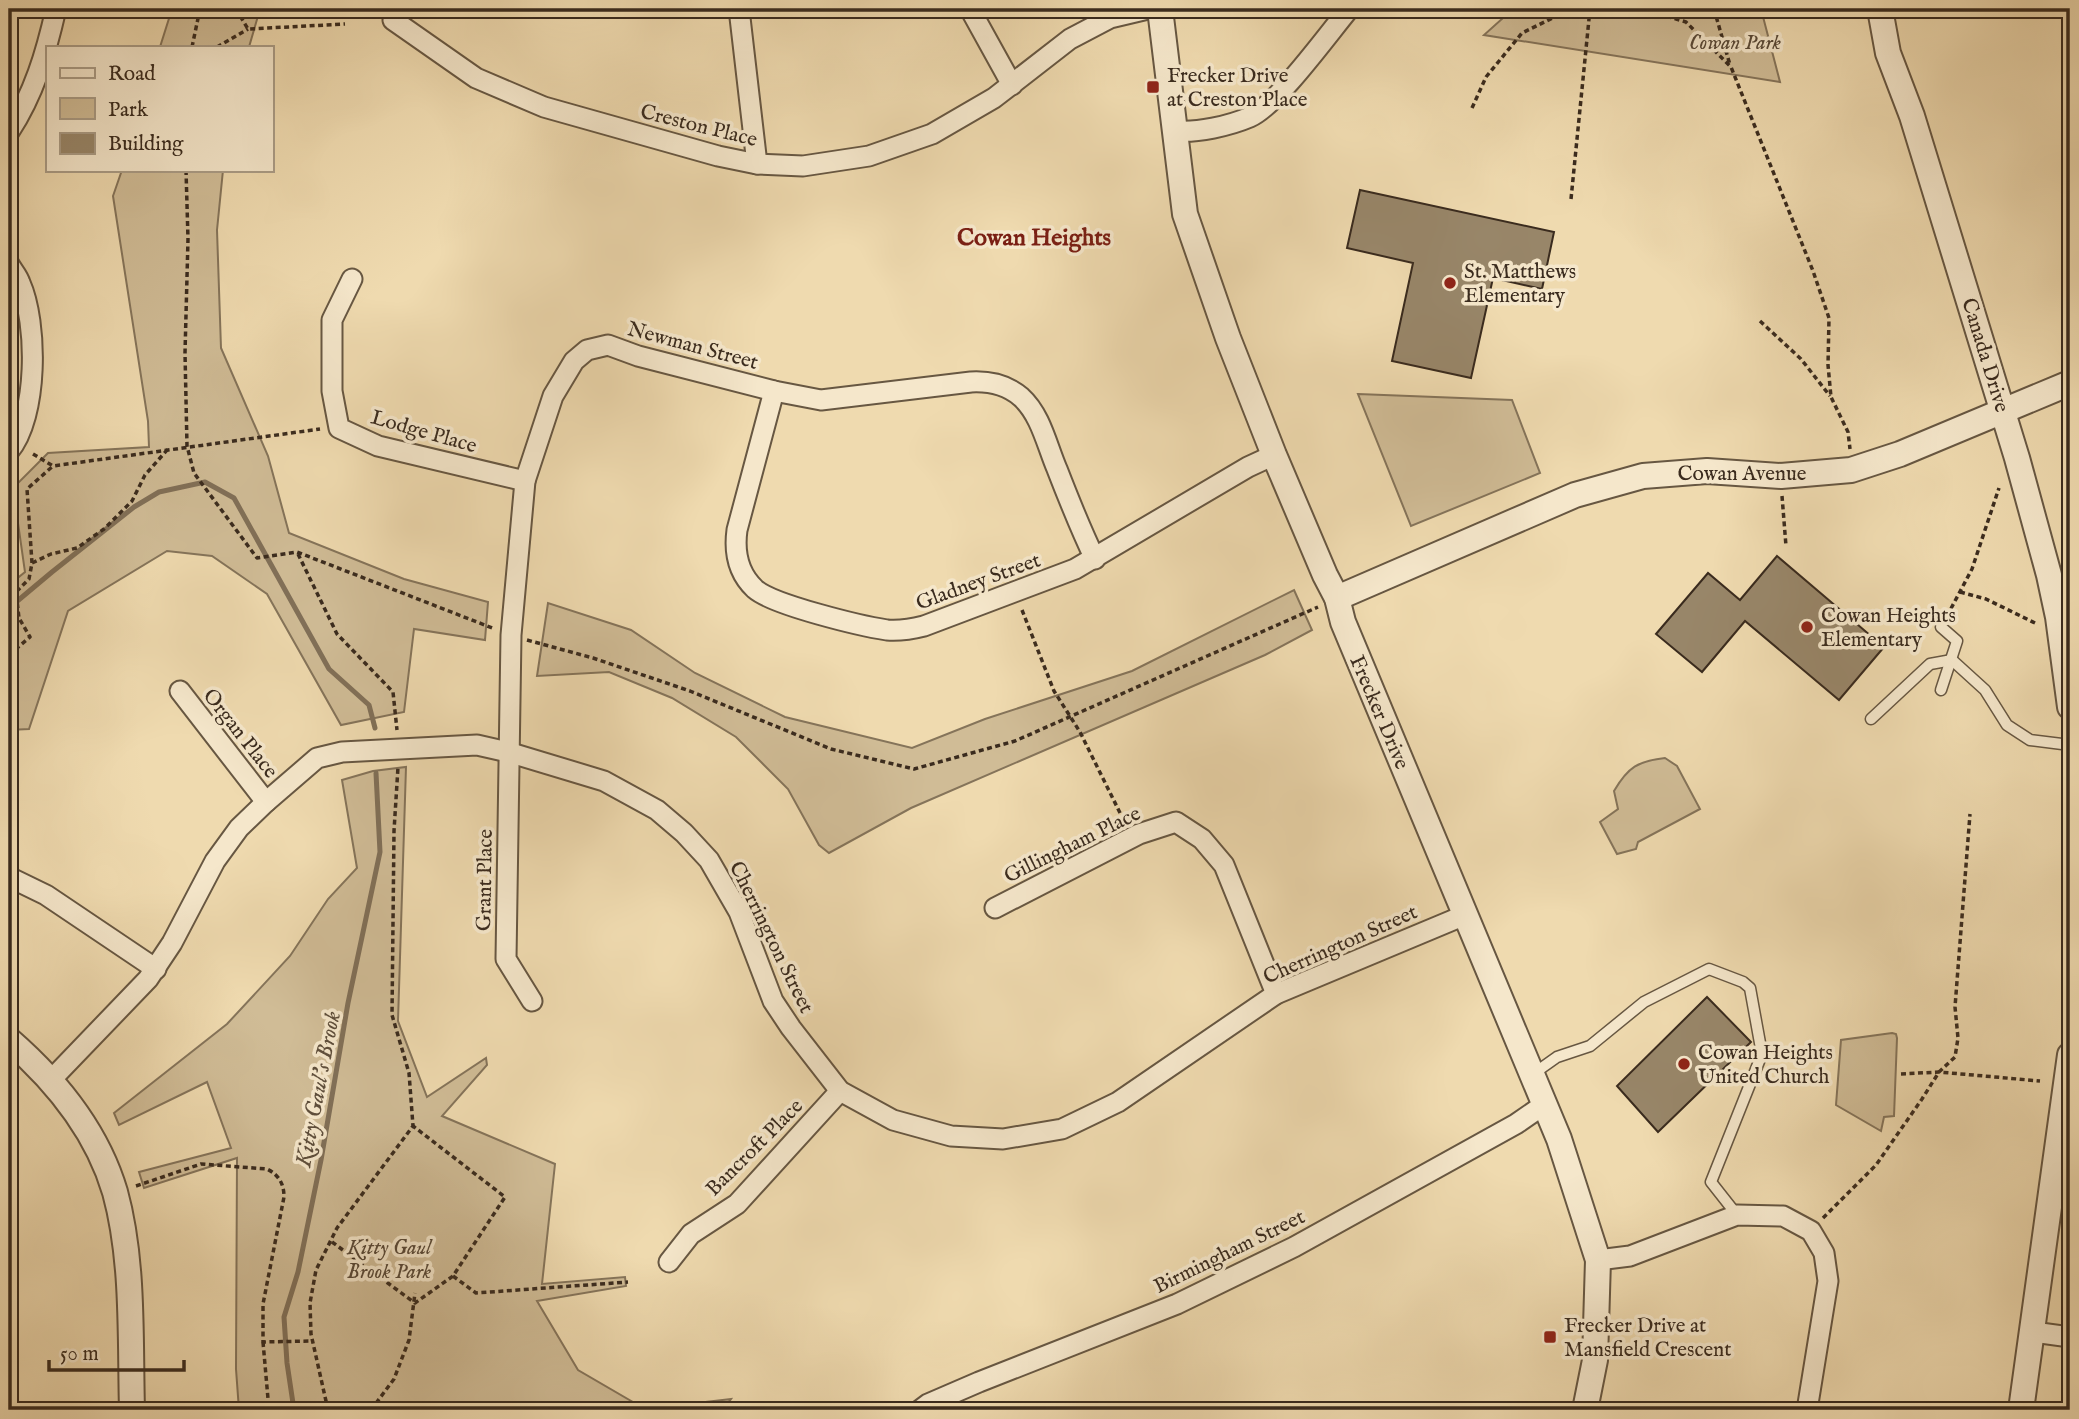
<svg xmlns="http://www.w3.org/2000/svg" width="2079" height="1419" viewBox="0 0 2079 1419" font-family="'IM FELL English',serif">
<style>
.green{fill:#d0bc96;stroke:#85745a;stroke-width:2}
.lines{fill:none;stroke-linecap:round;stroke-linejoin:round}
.stream{stroke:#817058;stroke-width:5}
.building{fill:#988669;stroke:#3a2b1e;stroke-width:2}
.service-casing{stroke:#675742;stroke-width:13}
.minor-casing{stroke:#675742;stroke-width:23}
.tertiary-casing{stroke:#675742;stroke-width:28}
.path{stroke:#3a2b1e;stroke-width:3.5;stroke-dasharray:5 3.5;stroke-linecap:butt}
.service{stroke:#f5e7cb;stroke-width:10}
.minor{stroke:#f5e7cb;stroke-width:19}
.tertiary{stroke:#f5e7cb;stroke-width:24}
.poi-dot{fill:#8f2418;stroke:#f5e7cb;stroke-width:2.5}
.labels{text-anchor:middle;stroke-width:7;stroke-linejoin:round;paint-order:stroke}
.park-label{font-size:21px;font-style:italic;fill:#584836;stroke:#f5e7cb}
.poi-label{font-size:21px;fill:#3a2b1e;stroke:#f5e7cb;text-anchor:start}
.street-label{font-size:21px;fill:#3a2b1e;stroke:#f5e7cb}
.water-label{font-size:23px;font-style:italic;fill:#5e4e3b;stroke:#f5e7cb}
.quarter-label{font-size:24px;font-weight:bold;fill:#7a1f14;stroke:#f5e7cb}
</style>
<rect width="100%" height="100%" fill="#efdaaf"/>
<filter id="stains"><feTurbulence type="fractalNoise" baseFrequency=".00286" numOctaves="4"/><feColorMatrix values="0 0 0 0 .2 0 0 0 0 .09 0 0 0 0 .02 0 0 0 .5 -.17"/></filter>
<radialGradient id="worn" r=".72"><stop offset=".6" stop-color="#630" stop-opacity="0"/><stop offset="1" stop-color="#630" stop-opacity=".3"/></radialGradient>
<!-- green -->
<g class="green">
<polygon points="172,9 260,9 249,47 160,47"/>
<polygon points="1513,9 1761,9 1780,82 1484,35"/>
<polygon points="122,170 223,170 217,230 221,348 268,456 289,533 404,579 488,602 485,640 414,629 404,712 341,725 267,594 212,556 167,551 68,611 29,729 9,730 9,585 25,572 13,488 48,453 149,447 148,421 113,196"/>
<polygon points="1358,394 1512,400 1540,473 1411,526"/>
<polygon points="1294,590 1312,630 1265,655 911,808 829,853 819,845 788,789 736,737 672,698 609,672 537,676 548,603 631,630 695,673 785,717 912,748 985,719 1132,671"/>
<path d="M1665,758L1677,766L1700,809L1638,842L1636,849L1617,854L1600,822L1618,809L1614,791C1628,767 1638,761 1665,758Z"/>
<polygon points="406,767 398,1021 427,1097 486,1058 487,1065 442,1116 555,1164 542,1284 625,1277 626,1286 537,1301 578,1370 645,1409 731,1399 723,1410 239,1410 236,1369 237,1158 144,1188 139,1172 231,1148 207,1082 119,1125 114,1113 227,1024 290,956 328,899 357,868 342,780 373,771"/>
<polygon points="1892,1033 1896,1034 1897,1038 1894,1116 1884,1117 1881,1131 1836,1105 1841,1040"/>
</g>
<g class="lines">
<!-- stream -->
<g class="stream">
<polyline points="9,608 52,572 134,507 159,492 205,482 234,498 329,669 369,705 375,728"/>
<polyline points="294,1410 287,1363 284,1317 298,1272 321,1160 348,1003 380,852 376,773"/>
</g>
</g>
<!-- building -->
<g class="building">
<polygon points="1360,190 1554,232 1542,289 1493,278 1471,378 1392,361 1413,263 1347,248"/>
<polygon points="1777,556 1884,647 1839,700 1745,621 1702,672 1656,634 1708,573 1740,600"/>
<polygon points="1707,997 1751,1042 1658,1132 1617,1086"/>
</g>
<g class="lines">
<defs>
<g id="service">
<polyline points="1941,690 1957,641 1941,627"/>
<polyline points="1871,719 1930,664 1952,660 1985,690 2007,725 2030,740 2070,745"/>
<polyline points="1533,1074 1557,1057 1590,1046 1644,1002 1709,969 1743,982 1750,988 1762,1054 1711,1182 1737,1215"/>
</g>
<g id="minor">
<polyline points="739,9 757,164"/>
<polyline points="970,9 1012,85"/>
<polyline points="393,20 476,78 544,107 718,156 757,164 803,166 869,156 932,134 994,98 1070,39 1110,18 1148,9"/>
<path d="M1176,131C1197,133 1229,126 1250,117C1277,105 1328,34 1349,9"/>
<path d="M9,132C34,94 46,53 56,9"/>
<path d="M9,264C12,270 18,276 20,283C38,323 38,417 9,451"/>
<polyline points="352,279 332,320 332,391 339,428 378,446 525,481"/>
<path d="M774,391L737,530C734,552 738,573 755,589C773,605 861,626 887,630C900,631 912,629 924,626L1075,569L1248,467L1274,455"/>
<polyline points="180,691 266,802"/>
<polyline points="9,877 46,895 156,969"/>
<polyline points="995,908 1139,834 1176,822 1202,839 1224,865 1276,994"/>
<path d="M532,1001L506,959L511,635L525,481L553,396L574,361L587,350L608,345L638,356L774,391L821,400L971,382C990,381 1007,385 1021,397C1041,415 1047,446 1057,469C1069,500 1081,530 1095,559"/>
<polyline points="50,1081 148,979 172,943 215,861 239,828 266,802 317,758 342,752 477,745 508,752 604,781 657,810 684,833 709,860 739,912 773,1001 791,1028 840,1091 893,1120 951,1136 1003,1139 1062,1129 1118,1102 1276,994 1465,915"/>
<polyline points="1598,1260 1630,1256 1737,1215 1783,1216 1811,1231 1824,1253 1828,1281 1807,1410"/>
<polyline points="669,1262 691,1234 737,1204 840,1091"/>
<polyline points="2033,1332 2070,1337"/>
<polyline points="920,1410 928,1404 979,1382 1177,1304 1294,1247 1516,1124 1545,1104"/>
</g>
<g id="tertiary">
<polyline points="1160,9 1185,214 1228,338 1274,455 1325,575 1337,598 1343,622 1559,1139 1598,1260 1595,1360 1585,1410"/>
<polyline points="1880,9 1888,53 1912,116 2017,458 2049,575 2058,617 2070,707"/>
<polyline points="1337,598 1575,495 1643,476 1707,471 1781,476 1851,470 1900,454 2070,383"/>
<path d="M9,1040C55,1080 97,1131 115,1192C134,1261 130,1339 132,1410"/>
<polyline points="2021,1410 2070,1055"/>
</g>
</defs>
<!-- service casing -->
<use href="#service" class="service-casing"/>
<!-- minor casing -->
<use href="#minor" class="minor-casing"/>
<!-- tertiary casing -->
<use href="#tertiary" class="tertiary-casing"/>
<!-- path -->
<g class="path">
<polyline points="236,9 248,29 345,24"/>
<polyline points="1642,9 1686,22 1731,67 1813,271 1829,318 1828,365 1831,397 1848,432 1850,449"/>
<polyline points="1714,9 1730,65"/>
<polyline points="192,47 200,9"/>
<polyline points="217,47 248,29"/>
<polyline points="1472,108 1486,77 1522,33 1571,9"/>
<polyline points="186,170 188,239 185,353 187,446 194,473 257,558 297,552 495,629"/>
<polyline points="1571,199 1590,9"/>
<polyline points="1760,321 1801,359 1830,396"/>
<polyline points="33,454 53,466 320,429"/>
<polyline points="1782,496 1786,546"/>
<polyline points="298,554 337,634 393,692 397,730"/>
<polyline points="32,563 27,489 53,466"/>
<polyline points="1960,592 1986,599 2035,623"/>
<polyline points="1022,610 1054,691 1080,732 1125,823"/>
<polyline points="1947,616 1972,569 1999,488"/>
<polyline points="527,640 593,658 690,691 831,749 914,769 1015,741 1318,607"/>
<polyline points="9,655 30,637 19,618 16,592 29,579 32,563 51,554 77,548 104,529 132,501 145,475 168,449"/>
<polyline points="1901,1074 1939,1072 2040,1081"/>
<path d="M136,1186L201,1164L267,1169C279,1175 284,1184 284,1197L263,1304V1342L312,1341"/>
<polyline points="1823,1218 1876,1165 1922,1099 1939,1072 1955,1057 1958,1038 1955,1007 1970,814"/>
<polyline points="332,1242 415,1303 453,1276 505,1197 413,1126"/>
<polyline points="453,1276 476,1293 628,1282"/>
<polyline points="263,1342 269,1410"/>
<polyline points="328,1410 311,1334 310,1303 316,1270 337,1228 413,1126 409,1073 392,1015 394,831 398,767"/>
<polyline points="371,1410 394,1379 409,1340 415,1293"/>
</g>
<!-- service -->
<use href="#service" class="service"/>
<!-- minor -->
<use href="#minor" class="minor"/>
<!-- tertiary -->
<use href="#tertiary" class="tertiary"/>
</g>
<!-- markers -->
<g class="poi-dot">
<rect x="1146" y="80" width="14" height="14" rx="3.5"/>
<circle cx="1450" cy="283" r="7"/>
<circle cx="1807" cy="627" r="7"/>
<circle cx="1684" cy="1064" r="7"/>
<rect x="1543" y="1330" width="14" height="14" rx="3.5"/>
</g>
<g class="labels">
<!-- park labels -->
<g class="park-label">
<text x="1735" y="49">Cowan Park</text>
<text x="389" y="1254">Kitty Gaul<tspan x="389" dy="24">Brook Park</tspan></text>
</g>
<!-- poi labels -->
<g class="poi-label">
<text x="1167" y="82">Frecker Drive<tspan x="1167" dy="24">at Creston Place</tspan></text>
<text x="1464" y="278">St. Matthews<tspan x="1464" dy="24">Elementary</tspan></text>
<text x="1821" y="622">Cowan Heights<tspan x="1821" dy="24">Elementary</tspan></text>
<text x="1698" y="1059">Cowan Heights<tspan x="1698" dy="24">United Church</tspan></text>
<text x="1564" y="1332">Frecker Drive at<tspan x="1564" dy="24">Mansfield Crescent</tspan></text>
</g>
<!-- street labels -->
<g class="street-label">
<text transform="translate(699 125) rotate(14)" y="7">Creston Place</text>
<text transform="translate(693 345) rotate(15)" y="7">Newman Street</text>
<text transform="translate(1986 355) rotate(73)" y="7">Canada Drive</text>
<text transform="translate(424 431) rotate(16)" y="7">Lodge Place</text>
<text x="1742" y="480">Cowan Avenue</text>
<text transform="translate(978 581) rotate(-20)" y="7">Gladney Street</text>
<text transform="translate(1380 712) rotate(67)" y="7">Frecker Drive</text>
<text transform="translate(241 733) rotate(52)" y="7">Organ Place</text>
<text transform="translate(1072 844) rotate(-26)" y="7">Gillingham Place</text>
<text transform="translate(484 880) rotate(-89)" y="7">Grant Place</text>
<text transform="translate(772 937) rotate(64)" y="7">Cherrington Street</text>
<text transform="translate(1340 944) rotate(-24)" y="7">Cherrington Street</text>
<text transform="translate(754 1147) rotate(-45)" y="7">Bancroft Place</text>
<text transform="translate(1229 1251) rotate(-26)" y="7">Birmingham Street</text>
</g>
<!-- water labels -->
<g class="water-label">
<text transform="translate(317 1089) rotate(-79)" y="8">Kitty Gaul's Brook</text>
</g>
<!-- quarter labels -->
<g class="quarter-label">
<text x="1034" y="245">Cowan Heights</text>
</g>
</g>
<!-- margin -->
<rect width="2079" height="1419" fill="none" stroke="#efdaaf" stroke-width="35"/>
<rect x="10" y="10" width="2058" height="1398" fill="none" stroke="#3a2b1e" stroke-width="3.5"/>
<rect x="18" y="18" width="2044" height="1384" fill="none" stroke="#3a2b1e" stroke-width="2"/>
<!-- legend -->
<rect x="46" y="46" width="228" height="126" fill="#f5e7cb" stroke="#aa9c86" stroke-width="2"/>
<rect x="60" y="68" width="35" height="10" fill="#f5e7cb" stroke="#aa9c86" stroke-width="2"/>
<text x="108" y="80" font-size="21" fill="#3a2b1e">Road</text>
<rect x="60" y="98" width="35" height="21" fill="#d0bc96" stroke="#aa9c86" stroke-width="2"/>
<text x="108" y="116" font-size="21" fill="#3a2b1e">Park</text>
<rect x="60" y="133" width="35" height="21" fill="#988669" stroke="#aa9c86" stroke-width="2"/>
<text x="108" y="150" font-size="21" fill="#3a2b1e">Building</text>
<!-- scale -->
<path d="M49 1360v10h135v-10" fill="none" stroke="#3a2b1e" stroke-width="3.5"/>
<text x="60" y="1360" font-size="21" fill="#3a2b1e" stroke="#f5e7cb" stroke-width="5" paint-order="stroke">50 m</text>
<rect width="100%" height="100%" filter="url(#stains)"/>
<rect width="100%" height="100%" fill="url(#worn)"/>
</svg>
